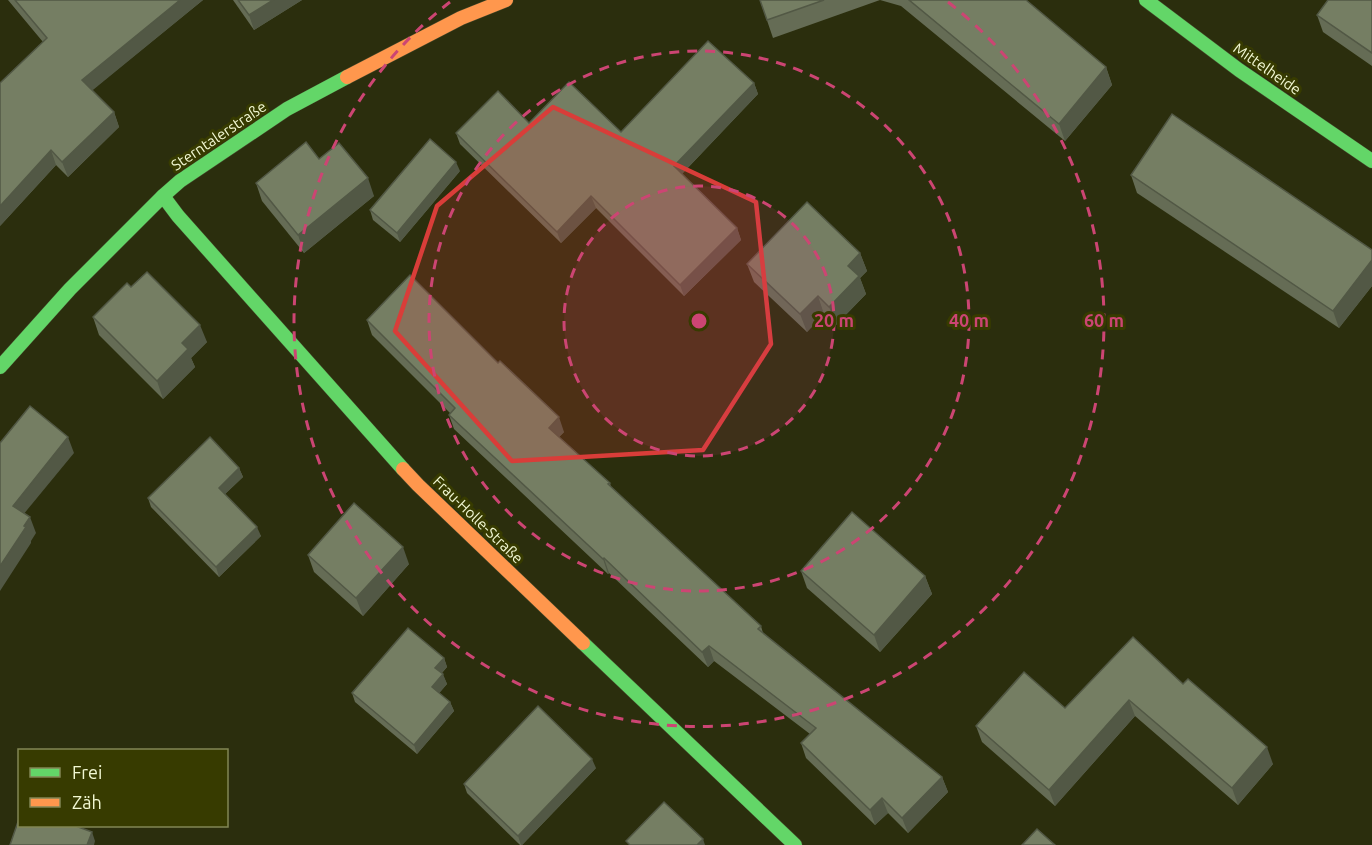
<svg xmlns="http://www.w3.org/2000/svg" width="1372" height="845" viewBox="0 0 1372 845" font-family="Ubuntu,sans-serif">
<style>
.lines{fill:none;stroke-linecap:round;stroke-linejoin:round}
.fast-casing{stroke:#44482b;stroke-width:15}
.slow-casing{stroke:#44482b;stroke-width:15}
.fast{stroke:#63d668;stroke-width:14}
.slow{stroke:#ff974d;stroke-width:14}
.wall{fill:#656c55}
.shaded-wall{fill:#525845}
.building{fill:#757e63;stroke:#525845;stroke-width:1.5}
.marked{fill:#d93d39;fill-opacity:0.2;stroke:#d93d39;stroke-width:4.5;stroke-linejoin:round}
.ring{fill:none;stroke:#cc4573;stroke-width:3;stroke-dasharray:10 8}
.labels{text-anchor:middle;stroke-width:6;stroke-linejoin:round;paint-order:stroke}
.street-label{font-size:15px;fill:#f2f8d3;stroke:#373b00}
.centre{fill:#cc4573;stroke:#373b00;stroke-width:3}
.ring-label{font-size:18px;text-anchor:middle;font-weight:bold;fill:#cc4573;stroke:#373b00;stroke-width:6;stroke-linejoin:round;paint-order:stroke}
</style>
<rect width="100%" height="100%" fill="#2b2e0d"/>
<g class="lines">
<defs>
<g id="fast">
<polyline points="1146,0 1239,70 1372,161"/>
<polyline points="163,196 178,216 403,469"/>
<polyline points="0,367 70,289 163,196 180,181 287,109 347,77"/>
<polyline points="583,643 795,845"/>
</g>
<g id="slow">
<polyline points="347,77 461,18 506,0"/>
<polyline points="403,469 418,485 583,643"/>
</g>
</defs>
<!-- fast casing -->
<use href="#fast" class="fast-casing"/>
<!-- slow casing -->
<use href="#slow" class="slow-casing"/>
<!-- fast -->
<use href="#fast" class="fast"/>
<!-- slow -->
<use href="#slow" class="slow"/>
</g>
<!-- wall -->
<g class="wall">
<polygon points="8,0 203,0 92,90 114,112 119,127 68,177 56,165 0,226 43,42"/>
<polygon points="233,0 302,0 254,30"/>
<polygon points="760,0 1026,0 1106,67 1112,85 1065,141 901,6 880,0 773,38"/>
<polygon points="1372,0 1372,66 1323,32 1317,15"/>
<polygon points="754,83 758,94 682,174 737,228 741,240 684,296 596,208 561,243 460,144 456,133 529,123 621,132"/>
<polygon points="319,159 374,196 304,253 262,201 256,183"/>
<polygon points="460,171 400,242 373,220 370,210"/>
<polygon points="1131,175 1372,250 1372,286 1339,328 1137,193"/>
<polygon points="860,253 867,271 860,278 866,294 836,325 824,314 807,332 754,282 747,264"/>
<polygon points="131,287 207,342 191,358 195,367 163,399 99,335 93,317"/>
<polygon points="367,320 564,432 559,437 610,483 611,487 761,626 763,633 942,777 948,792 908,833 888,813 875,825 806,758 801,743 810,734 714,661 708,667 609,573 608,574 454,429 449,415 450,413 372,335"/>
<polygon points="239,468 243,477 225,494 261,536 219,577 151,507 148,498"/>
<polygon points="308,555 409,564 363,616 314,572"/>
<polygon points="801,571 925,576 932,594 880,652 807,588"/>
<polygon points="444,658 447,667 442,673 447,684 439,693 450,702 454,711 417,754 355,702 352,693"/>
<polygon points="1183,684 1273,764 1238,805 1135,716 1055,806 982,742 976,726"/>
<polygon points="596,768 522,845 520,845 467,793 464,784"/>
</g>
<!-- shaded-wall -->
<g class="shaded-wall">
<polygon points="180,0 203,0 88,94 82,80"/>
<polygon points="273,0 302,0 254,30 249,15"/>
<polygon points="1106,67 1112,85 1065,141 1059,124"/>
<polygon points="754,83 758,94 678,178 674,166"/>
<polygon points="114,112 119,127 68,177 62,162"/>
<polygon points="51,150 56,165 0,226 0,206"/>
<polygon points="456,162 460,171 400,242 397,233"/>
<polygon points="368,178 374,196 304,253 298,235"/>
<polygon points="591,196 596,208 561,243 557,232"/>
<polygon points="737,228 741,240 684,296 680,285"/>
<polygon points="860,253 867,271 860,278 866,294 836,325 829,307 848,266"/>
<polygon points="1372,260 1372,286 1339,328 1333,311"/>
<polygon points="818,296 824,314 807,332 800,314"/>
<polygon points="200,325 207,342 191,358 195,367 163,399 157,381 182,343"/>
<polygon points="559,417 564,432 554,442 549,428"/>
<polygon points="68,437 74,453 18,521 13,506"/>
<polygon points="239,468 243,477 222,497 219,488"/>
<polygon points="30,517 36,533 31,541 31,543 0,591 0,566"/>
<polygon points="257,527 261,536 219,577 216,567"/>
<polygon points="403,547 409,564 363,616 356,598"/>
<polygon points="604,558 609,573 608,574 603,559"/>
<polygon points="925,576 932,594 880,652 874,635"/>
<polygon points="709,646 714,661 708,667 702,652"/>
<polygon points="444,658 447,667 438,677 435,668"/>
<polygon points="443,674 447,684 436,697 432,687"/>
<polygon points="1129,700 1135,716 1055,806 1049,790"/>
<polygon points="450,702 454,711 417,754 414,745"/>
<polygon points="1267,747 1273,764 1238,805 1232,788"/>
<polygon points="592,759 596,768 522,845 521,845 518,836"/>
<polygon points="942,777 948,792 908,833 902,818"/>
<polygon points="882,798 888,813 875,825 870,810"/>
<polygon points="92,832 95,841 94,845 87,845"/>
<polygon points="703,839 705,845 697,845"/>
</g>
<!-- building -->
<g class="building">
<polygon points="15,0 180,0 82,80 114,112 62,162 51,150 0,206 0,83 47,38"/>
<polygon points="238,0 273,0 249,15"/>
<polygon points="760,0 824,0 767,20"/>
<polygon points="909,0 1026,0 1106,67 1059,124"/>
<polygon points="1328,0 1372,0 1372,53 1317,15"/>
<polygon points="708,41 754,83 674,166 737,228 680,285 591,196 557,232 456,133 498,91 529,123 569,82 621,132"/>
<polygon points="1172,114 1372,250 1372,260 1333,311 1131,175"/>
<polygon points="430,139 456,162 397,233 370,210"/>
<polygon points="306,142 319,159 339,143 368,178 298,235 256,183"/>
<polygon points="807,202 860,253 848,266 859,276 829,307 818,296 800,314 747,264"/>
<polygon points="147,272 200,325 182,343 188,349 157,381 93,317 127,283 131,287"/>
<polygon points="410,275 498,363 500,361 559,417 549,428 610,483 608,484 761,626 758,629 942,777 902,818 882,798 870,810 801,743 816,728 709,646 702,652 604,558 603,559 449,415 455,408 367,320"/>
<polygon points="30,406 68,437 13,506 30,517 24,526 26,527 0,566 0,443"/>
<polygon points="210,437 239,468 219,488 257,527 216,567 148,498"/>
<polygon points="354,503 403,547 356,598 308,555"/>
<polygon points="852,512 925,576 874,635 801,571"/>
<polygon points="408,628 444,658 435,668 443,674 432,687 450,702 414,745 352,693"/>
<polygon points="1133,637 1183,684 1188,679 1267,747 1232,788 1129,700 1049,790 976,726 1024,672 1065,708"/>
<polygon points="538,706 592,759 518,836 464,784"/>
<polygon points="664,802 703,839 697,845 630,845 626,841"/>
<polygon points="20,816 20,825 73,825 92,832 87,845 10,845"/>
<polygon points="1037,829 1055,845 1022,845"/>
</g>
<!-- marked area -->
<path class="marked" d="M553,107L756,202L771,344L703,450L512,461L395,331L437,206Z"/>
<!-- distance rings -->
<circle cx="699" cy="321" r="135" fill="#cc4573" fill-opacity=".12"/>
<g class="ring">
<circle cx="699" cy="321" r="135"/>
<circle cx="699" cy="321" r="270"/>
<path d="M948 2A405 405 0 1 1 450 2"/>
</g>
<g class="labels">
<!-- street labels -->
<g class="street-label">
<text transform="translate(1267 69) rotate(35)" y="5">Mittelheide</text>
<text transform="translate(219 136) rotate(-34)" y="5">Sterntalerstraße</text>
<text transform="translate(478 520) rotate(44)" y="5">Frau-Holle-Straße</text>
</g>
</g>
<circle cx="699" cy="321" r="9" class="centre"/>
<g class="ring-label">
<text x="834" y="327">20 m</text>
<text x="969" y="327">40 m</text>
<text x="1104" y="327">60 m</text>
</g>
<!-- legend -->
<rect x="18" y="749" width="210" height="78" fill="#373b00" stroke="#828754" stroke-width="1.5"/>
<rect x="30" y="768" width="30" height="9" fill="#63d668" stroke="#828754" stroke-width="1.5"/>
<text x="72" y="779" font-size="18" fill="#f2f8d3">Frei</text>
<rect x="30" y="798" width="30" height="9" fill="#ff974d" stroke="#828754" stroke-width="1.5"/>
<text x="72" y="809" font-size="18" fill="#f2f8d3">Zäh</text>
</svg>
